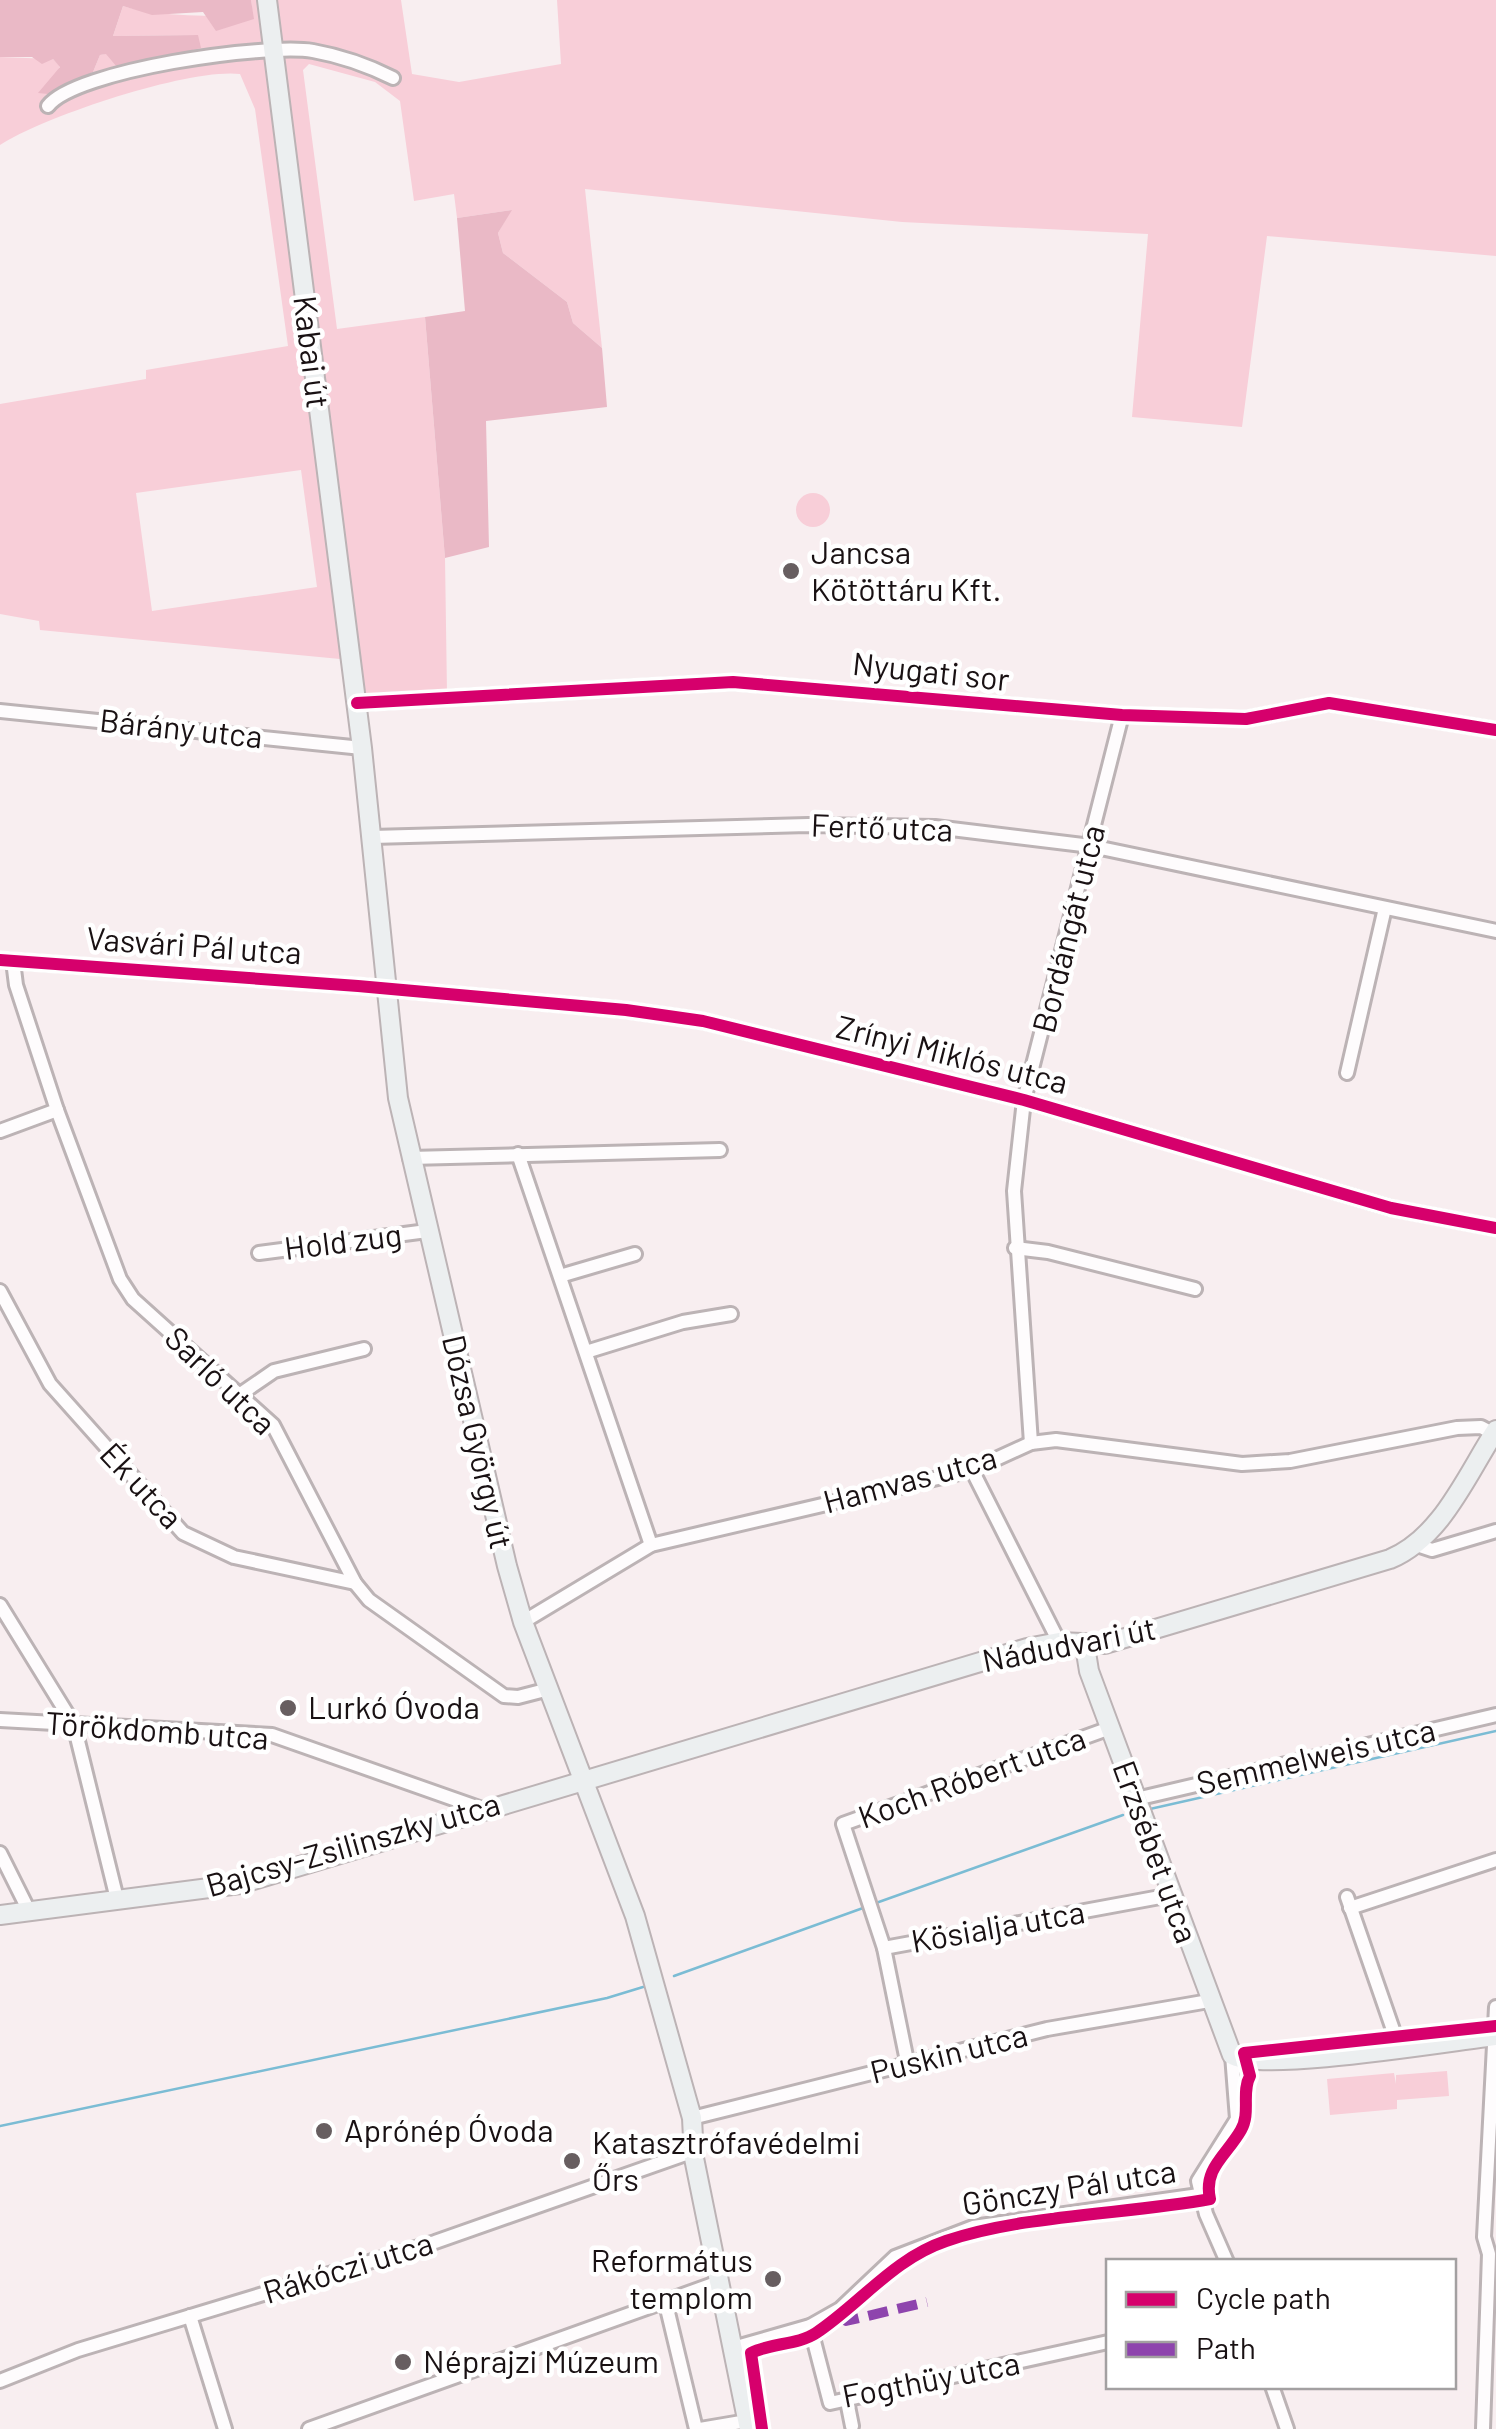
<svg xmlns="http://www.w3.org/2000/svg" width="1496" height="2429" viewBox="0 0 1496 2429" font-family="Barlow,sans-serif">
<style>
.green{fill:#f8ced8;fill-rule:evenodd}
.forest{fill:#eab9c6}
.lines{fill:none;stroke-linecap:round;stroke-linejoin:round}
.stream{stroke:#7bbcd4;stroke-width:2.5}
.street-casing{stroke:#bcb3b5;stroke-width:18}
.secondary-casing{stroke:#bcb3b5;stroke-width:22}
.street{stroke:#fefcfd;stroke-width:12}
.secondary{stroke:#eceff0;stroke-width:18}
.quiet{stroke:#8e44ad;stroke-width:10;stroke-dasharray:20 10;stroke-linecap:butt}
.cycleway-casing{stroke:#fff;stroke-width:19}
.cycleway{stroke:#d6006c;stroke-width:12}
.poi-dot{fill:#675e60;stroke:#fff;stroke-width:4}
.labels{text-anchor:middle;stroke-width:9;stroke-linejoin:round;paint-order:stroke}
.street-label{font-size:32px;fill:#191113;stroke:#fff}
.poi-label{font-size:32px;fill:#191113;stroke:#fff;text-anchor:start}
</style>
<rect width="100%" height="100%" fill="#f8eef0"/>
<!-- green -->
<g class="green">
<path d="M251,0H401L412,74L459,82L561,64L557,0H1496V256L1267,236L1242,427L1132,417L1148,234L902,222L585,189L602,348L573,323L567,302L503,253L498,233L511,210L457,218L454,194L414,201L400,101L375,82L309,64L303,70L337,329L425,317L445,558L447,693L347,698L340,659L40,630L39,621L0,614V404L146,379V370L288,346L255,109L240,74C189,68 45,116 0,145V57L53,59L60,66L48,94L93,72L100,55L197,35L113,36L123,6C165,19 210,13 253,19ZM301,470L317,587L152,611L136,493Z"/>
<circle cx="813" cy="510" r="17"/>
<polygon points="1447,2071 1449,2096 1397,2100 1397,2109 1330,2115 1327,2079 1394,2073 1396,2084 1396,2075"/>
</g>
<!-- forest -->
<g class="forest">
<polygon points="0,0 251,0 254,19 216,31 203,12 152,15 123,6 113,36 198,35 201,48 117,67 106,54 100,55 93,72 48,94 38,93 60,67 53,59 42,64 32,57 0,57"/>
<polygon points="512,210 498,233 503,253 567,302 573,323 602,348 607,407 486,421 489,547 445,558 425,317 465,311 457,218"/>
</g>
<g class="lines">
<!-- stream -->
<g class="stream">
<polyline points="1150,1809 1496,1731"/>
<polyline points="876,1903 1123,1815"/>
<polyline points="674,1976 863,1908"/>
<polyline points="0,2126 607,1998 643,1987"/>
</g>
<defs>
<g id="street">
<path d="M48,106C75,70 266,43 313,51C341,56 367,65 393,78"/>
<polyline points="357,703 733,682 1122,715 1246,719 1329,703 1496,730"/>
<polyline points="0,711 362,748"/>
<polyline points="372,837 808,825 935,827 1091,846 1496,931"/>
<polyline points="0,960 358,986 626,1010 703,1021 1024,1100 1391,1208 1496,1228"/>
<polyline points="13,961 16,985 57,1110 120,1279 133,1299 273,1425 355,1583 369,1600 504,1696 518,1697 549,1689"/>
<polyline points="1347,1073 1385,908"/>
<polyline points="0,1131 57,1110"/>
<polyline points="518,1154 651,1545"/>
<polyline points="410,1158 720,1150"/>
<polyline points="1015,1248 1048,1252 1195,1289"/>
<polyline points="259,1253 427,1231"/>
<polyline points="560,1276 635,1254"/>
<polyline points="0,1291 50,1384 183,1533 234,1557 355,1583"/>
<polyline points="586,1352 683,1322 731,1314"/>
<polyline points="242,1393 274,1371 364,1349"/>
<polyline points="1031,1443 1014,1191 1024,1100 1122,715"/>
<polyline points="972,1470 1059,1642"/>
<polyline points="1417,1545 1432,1550 1496,1531"/>
<polyline points="0,1605 74,1725 117,1899"/>
<polyline points="523,1622 651,1545 972,1470 1031,1443 1056,1440 1242,1464 1290,1461 1457,1428 1481,1427 1494,1434"/>
<polyline points="0,1720 272,1735 482,1809"/>
<polyline points="1136,1799 1496,1715"/>
<polyline points="0,1853 29,1911"/>
<polyline points="1347,1897 1399,2047"/>
<polyline points="1350,1908 1496,1860"/>
<polyline points="884,1948 1171,1895"/>
<polyline points="908,2066 884,1948 843,1824 1110,1728"/>
<polyline points="692,2118 1047,2029 1209,2001"/>
<polyline points="1227,2262 1206,2214 1198,2181 1237,2119 1232,2055"/>
<polyline points="665,2300 696,2429"/>
<polyline points="190,2316 225,2429"/>
<polyline points="810,2326 830,2403 1108,2342"/>
<polyline points="733,2348 810,2326 840,2309 895,2257 973,2227 1199,2195"/>
<polyline points="0,2381 78,2350 435,2242 694,2151"/>
<polyline points="1272,2386 1287,2429"/>
<polyline points="847,2401 852,2426"/>
<polyline points="309,2429 719,2282"/>
<polyline points="700,2429 747,2421"/>
<polyline points="1483,2429 1489,2254 1484,2237 1496,2007"/>
</g>
<g id="secondary">
<polyline points="267,0 362,748 398,1098 507,1566 523,1622 635,1916 692,2118 694,2158 749,2429"/>
<path d="M1085,1646L1089,1671L1232,2055C1259,2073 1452,2041 1496,2036"/>
<path d="M0,1915L240,1884L1027,1648L1059,1642L1105,1644L1390,1559C1442,1537 1466,1476 1496,1430"/>
</g>
</defs>
<!-- street casing -->
<use href="#street" class="street-casing"/>
<!-- secondary casing -->
<use href="#secondary" class="secondary-casing"/>
<!-- street -->
<use href="#street" class="street"/>
<!-- secondary -->
<use href="#secondary" class="secondary"/>
<!-- quiet -->
<polyline class="quiet" points="841,2316 846,2321 927,2302"/>
<defs>
<g id="cycleway">
<polyline points="357,703 733,682 1122,715 1246,719 1329,703 1496,730"/>
<polyline points="0,960 358,986 626,1010 703,1021 1024,1100 1391,1208 1496,1228"/>
<path d="M762,2429L751,2353C770,2343 798,2345 816,2333C861,2303 893,2259 946,2241C1021,2215 1129,2214 1210,2199C1203,2168 1227,2155 1241,2130C1251,2113 1241,2092 1250,2076L1244,2053L1496,2026"/>
</g>
</defs>
<!-- cycleway casing -->
<use href="#cycleway" class="cycleway-casing"/>
<!-- cycleway -->
<use href="#cycleway" class="cycleway"/>
</g>
<!-- markers -->
<g class="poi-dot">
<circle cx="791" cy="571" r="10"/>
<circle cx="288" cy="1708" r="10"/>
<circle cx="324" cy="2131" r="10"/>
<circle cx="572" cy="2161" r="10"/>
<circle cx="773" cy="2279" r="10"/>
<circle cx="403" cy="2362" r="10"/>
</g>
<g class="labels">
<!-- street labels -->
<g class="street-label">
<text transform="translate(311 352) rotate(83)" y="11">Kabai út</text>
<text transform="translate(931 672) rotate(6)" y="11">Nyugati sor</text>
<text transform="translate(181 729) rotate(6)" y="11">Bárány utca</text>
<text transform="translate(882 828) rotate(2)" y="11">Fertő utca</text>
<text transform="translate(1069 929) rotate(-76)" y="11">Bordángát utca</text>
<text transform="translate(194 946) rotate(4)" y="11">Vasvári Pál utca</text>
<text transform="translate(952 1055) rotate(14)" y="11">Zrínyi Miklós utca</text>
<text transform="translate(343 1242) rotate(-7)" y="11">Hold zug</text>
<text transform="translate(220 1381) rotate(44)" y="11">Sarló utca</text>
<text transform="translate(477 1442) rotate(77)" y="11">Dózsa György út</text>
<text transform="translate(910 1480) rotate(-15)" y="11">Hamvas utca</text>
<text transform="translate(141 1486) rotate(47)" y="11">Ék utca</text>
<text transform="translate(1069 1645) rotate(-11)" y="11">Nádudvari út</text>
<text transform="translate(157 1731) rotate(4)" y="11">Törökdomb utca</text>
<text transform="translate(1316 1757) rotate(-13)" y="11">Semmelweis utca</text>
<text transform="translate(972 1778) rotate(-20)" y="11">Koch Róbert utca</text>
<text transform="translate(353 1845) rotate(-16)" y="11">Bajcsy-Zsilinszky utca</text>
<text transform="translate(1155 1852) rotate(70)" y="11">Erzsébet utca</text>
<text transform="translate(998 1927) rotate(-10)" y="11">Kösialja utca</text>
<text transform="translate(949 2054) rotate(-14)" y="11">Puskin utca</text>
<text transform="translate(1069 2188) rotate(-9)" y="11">Gönczy Pál utca</text>
<text transform="translate(348 2268) rotate(-17)" y="11">Rákóczi utca</text>
<text transform="translate(931 2380) rotate(-11)" y="11">Fogthüy utca</text>
</g>
<!-- poi labels -->
<g class="poi-label">
<text x="811" y="564">Jancsa<tspan x="811" dy="37">Kötöttáru Kft.</tspan></text>
<text x="308" y="1719">Lurkó Óvoda</text>
<text x="344" y="2142">Aprónép Óvoda</text>
<text x="592" y="2154">Katasztrófavédelmi<tspan x="592" dy="37">Őrs</tspan></text>
<text x="753" y="2272" text-anchor="end">Református<tspan x="753" dy="37">templom</tspan></text>
<text x="423" y="2373">Néprajzi Múzeum</text>
</g>
</g>
<!-- legend -->
<rect x="1106" y="2259" width="350" height="130" fill="#ffffff" stroke="#a3a0a1" stroke-width="2.5"/>
<rect x="1126" y="2292" width="50" height="15" fill="#d6006c" stroke="#a3a0a1" stroke-width="2.5"/>
<text x="1196" y="2309" font-size="30" fill="#191113">Cycle path</text>
<rect x="1126" y="2342" width="50" height="15" fill="#8e44ad" stroke="#a3a0a1" stroke-width="2.5"/>
<text x="1196" y="2359" font-size="30" fill="#191113">Path</text>
</svg>
